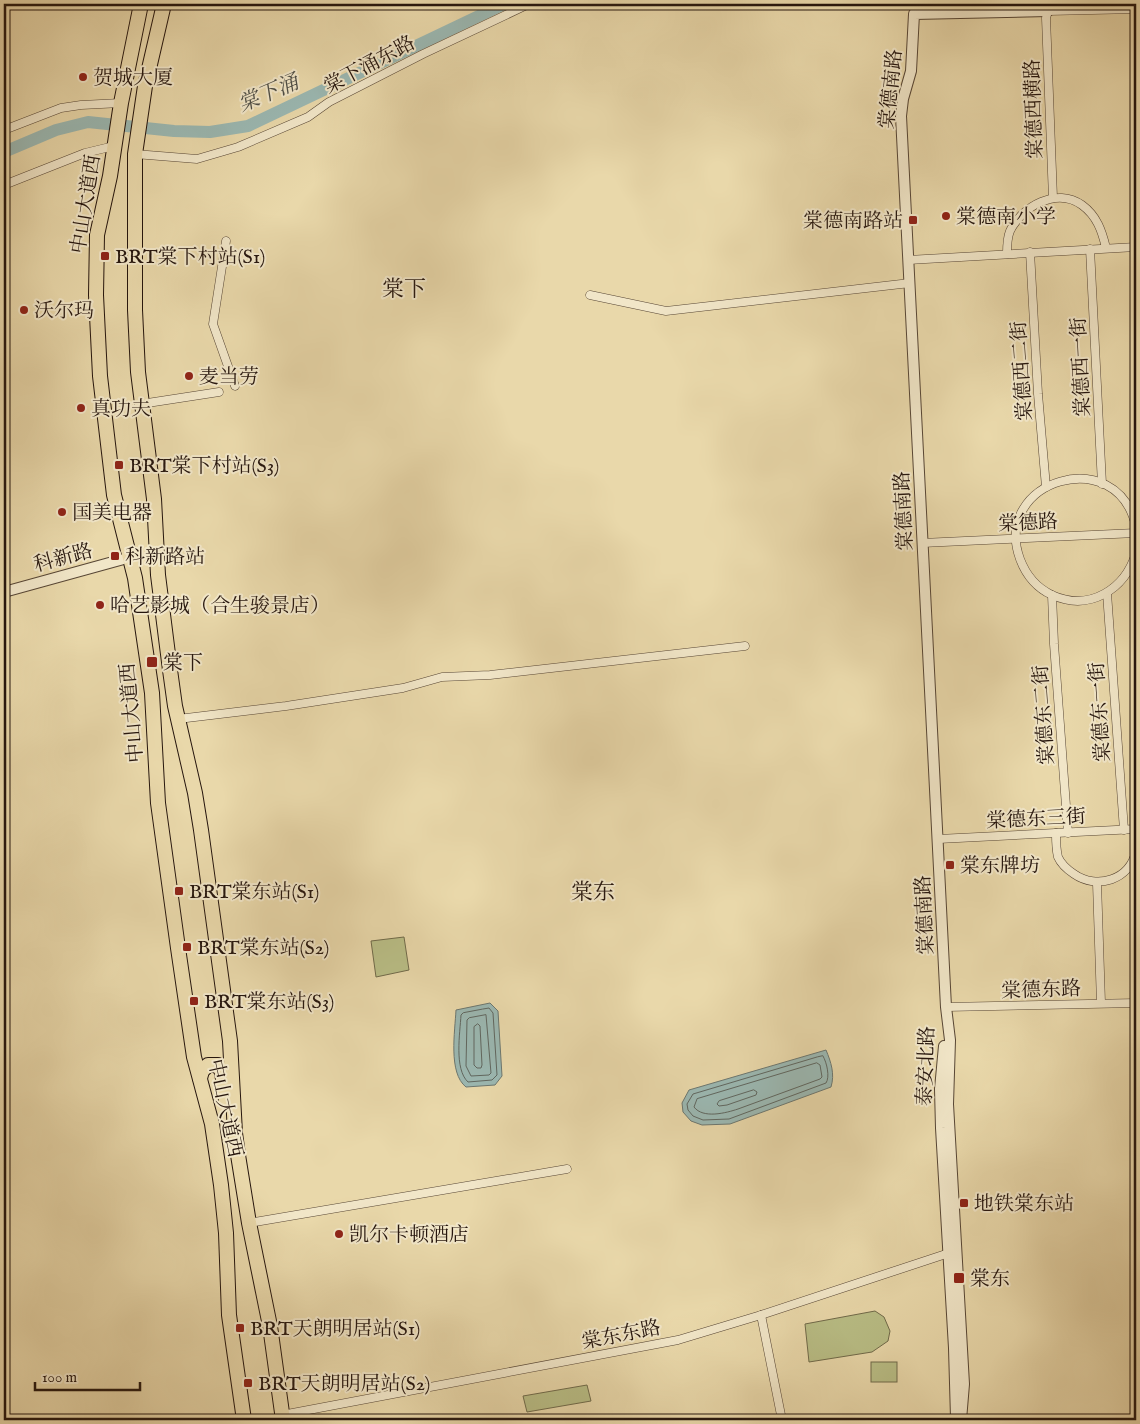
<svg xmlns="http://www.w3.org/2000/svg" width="1140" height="1424" viewBox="0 0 1140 1424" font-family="'IM FELL English','Noto Serif SC',serif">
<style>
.green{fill:#b9be86;stroke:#706a4a}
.water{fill:#9bb8b2;stroke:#6c7770}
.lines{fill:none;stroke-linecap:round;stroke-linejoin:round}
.shore{stroke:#606760;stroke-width:1}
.river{stroke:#9bb8b2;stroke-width:12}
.minor-casing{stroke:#574635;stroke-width:9}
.tertiary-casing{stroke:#574635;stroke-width:12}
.trunk-casing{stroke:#26160e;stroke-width:16}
.minor{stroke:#f1e6c8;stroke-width:8}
.tertiary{stroke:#f1e6c8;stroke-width:10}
.trunk{stroke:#e9d8aa;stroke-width:14}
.poi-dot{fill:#8f2418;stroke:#f1e6c8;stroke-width:2}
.labels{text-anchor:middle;stroke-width:4;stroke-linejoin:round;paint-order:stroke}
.street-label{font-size:20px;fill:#26160e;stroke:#f1e6c8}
.poi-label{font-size:20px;fill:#26160e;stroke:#f1e6c8;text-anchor:start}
.water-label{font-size:21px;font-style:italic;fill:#4f4f47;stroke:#f1e6c8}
.quarter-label{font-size:22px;fill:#26160e;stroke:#f1e6c8}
</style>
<rect width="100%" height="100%" fill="#e9d8aa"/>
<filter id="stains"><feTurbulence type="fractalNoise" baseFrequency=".004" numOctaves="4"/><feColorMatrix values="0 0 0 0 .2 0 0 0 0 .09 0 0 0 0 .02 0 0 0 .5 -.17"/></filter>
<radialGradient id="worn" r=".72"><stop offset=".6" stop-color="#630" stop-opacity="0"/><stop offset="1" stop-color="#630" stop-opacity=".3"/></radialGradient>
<!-- green -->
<g class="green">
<polygon points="404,937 409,970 376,977 371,941"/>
<polygon points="875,1311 884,1317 890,1331 888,1341 872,1352 809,1362 805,1324"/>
<rect x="871" y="1362" width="26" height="20"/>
<polygon points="587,1385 591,1401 527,1412 523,1396"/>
</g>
<!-- water -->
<g class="water">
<path d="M490,1003L498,1011L502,1076L495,1085L466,1087C448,1073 455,1031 456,1010Z"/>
<path d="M826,1050C831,1062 835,1074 831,1087L730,1124L702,1125L691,1121L683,1112L682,1103L689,1090Z"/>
</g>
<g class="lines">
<!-- shore -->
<g class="shore">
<path d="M483,1009L489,1008L493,1013L497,1075L492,1080L468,1082C454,1069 460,1033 461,1015L463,1013Z"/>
<polygon points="486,1015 491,1073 489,1075 471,1076 466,1066 467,1020 469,1018"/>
<polygon points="478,1024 480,1026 482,1065 481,1068 477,1068 474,1065 474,1027"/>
<path d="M823,1056C827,1063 830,1077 826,1083L729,1119L703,1120L693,1116L688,1110L687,1104L693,1094L817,1057Z"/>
<path d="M817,1063L820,1065L822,1077L820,1079L738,1109C726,1113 703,1119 694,1107L697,1099Z"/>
<polygon points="754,1090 757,1092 756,1095 727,1105 719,1106 717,1104 719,1101"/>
</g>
<!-- river -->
<polyline class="river" points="4,152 56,130 88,122 174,131 210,132 248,126 504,4"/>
<defs>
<g id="minor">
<polyline points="4,130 61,108 81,105 121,103"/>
<polyline points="135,154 197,159 238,147 308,117 329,102 423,54 529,4"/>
<polyline points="4,185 85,153 114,146"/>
<polyline points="1053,198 1046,18 1048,11 1136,9"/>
<polyline points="226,241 213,324 235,386"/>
<polyline points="1090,249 1102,484"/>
<polyline points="1030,252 1038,394 1046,487"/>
<path d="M1007,254C1007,246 1007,238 1010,231C1022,206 1057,187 1082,205C1097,216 1102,231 1106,248"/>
<polyline points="908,260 1136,247"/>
<polyline points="590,295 666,311 910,283"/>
<polyline points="141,404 219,392"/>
<path d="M1136,527C1118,442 991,480 1020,559C1026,575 1037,588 1052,595C1090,612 1125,589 1136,553"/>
<polyline points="922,543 1136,533"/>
<polyline points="1107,593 1124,830"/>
<polyline points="1052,595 1054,644 1068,833"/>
<polyline points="178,719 286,706 403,688 442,677 490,675 745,646"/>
<path d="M1056,833C1056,841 1056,849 1058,857C1061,864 1068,870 1074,874C1097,890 1130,880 1136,851"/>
<polyline points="938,839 1136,829"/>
<polyline points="1097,883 1101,1003"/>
<polyline points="946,1007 1136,1003"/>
<polyline points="249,1223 567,1169"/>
<polyline points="761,1315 782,1420"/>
<polyline points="282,1415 678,1340 761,1315 952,1252"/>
</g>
<g id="tertiary">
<polyline points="4,592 131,557"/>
<polyline points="944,1046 940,1089 941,1128 954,1348 956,1418"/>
<polyline points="961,1420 964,1384 948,1104 950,1040 946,1007 901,116 903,99 911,71 914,14 1048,11 1048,4"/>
</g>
<g id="trunk">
<polyline points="141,4 121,103 110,176 97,235 96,295 100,376 114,495 135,578 152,693 158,803 178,948 194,1057 212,1124 221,1185 226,1233 229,1315 244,1420"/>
<polyline points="164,4 145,86 135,154 135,310 138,372 154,499 158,575 170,670 175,706 195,793 201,830 230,1041 235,1133 238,1155 249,1223 270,1326 283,1420"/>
<polyline points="200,1078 202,1071 208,1065 218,1065 222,1072 226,1101"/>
</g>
</defs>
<!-- minor casing -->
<use href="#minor" class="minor-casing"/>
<!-- tertiary casing -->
<use href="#tertiary" class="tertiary-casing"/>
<!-- trunk casing -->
<use href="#trunk" class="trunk-casing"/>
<!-- minor -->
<use href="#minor" class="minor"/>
<!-- tertiary -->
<use href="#tertiary" class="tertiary"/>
<!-- trunk -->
<use href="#trunk" class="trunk"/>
</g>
<!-- markers -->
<g class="poi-dot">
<circle cx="83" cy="77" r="5"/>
<circle cx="946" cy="216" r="5"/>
<rect x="908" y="215" width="10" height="10" rx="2.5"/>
<rect x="100" y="251" width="10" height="10" rx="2.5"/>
<circle cx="24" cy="310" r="5"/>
<circle cx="189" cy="376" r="5"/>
<circle cx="81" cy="408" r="5"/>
<rect x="114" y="460" width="10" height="10" rx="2.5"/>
<circle cx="62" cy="512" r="5"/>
<rect x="110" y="551" width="10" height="10" rx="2.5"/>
<circle cx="100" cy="605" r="5"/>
<rect x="146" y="656" width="12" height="12" rx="2.5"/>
<rect x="945" y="860" width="10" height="10" rx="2.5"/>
<rect x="174" y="886" width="10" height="10" rx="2.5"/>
<rect x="182" y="942" width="10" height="10" rx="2.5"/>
<rect x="189" y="996" width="10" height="10" rx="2.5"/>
<rect x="959" y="1198" width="10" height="10" rx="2.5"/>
<circle cx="339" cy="1234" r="5"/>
<rect x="953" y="1272" width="12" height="12" rx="2.5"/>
<rect x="235" y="1323" width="10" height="10" rx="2.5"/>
<rect x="243" y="1378" width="10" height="10" rx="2.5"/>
</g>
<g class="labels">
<!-- street labels -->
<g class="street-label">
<text transform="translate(369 64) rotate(-28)" y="7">棠下涌东路</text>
<text transform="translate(890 89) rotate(-84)" y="7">棠德南路</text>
<text transform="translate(1033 109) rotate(-92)" y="7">棠德西横路</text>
<text transform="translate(85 204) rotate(-81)" y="7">中山大道西</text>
<text transform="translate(1080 367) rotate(-93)" y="7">棠德西一街</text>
<text transform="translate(1021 371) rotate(-94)" y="7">棠德西二街</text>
<text transform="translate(903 511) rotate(-93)" y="7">棠德南路</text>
<text transform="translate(1028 522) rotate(-3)" y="7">棠德路</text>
<text transform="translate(63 557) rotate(-15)" y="7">科新路</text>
<text transform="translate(1099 712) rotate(-94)" y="7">棠德东一街</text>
<text transform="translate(131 713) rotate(-95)" y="7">中山大道西</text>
<text transform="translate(1043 715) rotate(-94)" y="7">棠德东二街</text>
<text transform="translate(1036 818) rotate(-3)" y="7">棠德东三街</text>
<text transform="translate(924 915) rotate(-93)" y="7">棠德南路</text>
<text transform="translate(1041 989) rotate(-2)" y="7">棠德东路</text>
<text transform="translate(925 1066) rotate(-88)" y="7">泰安北路</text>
<text transform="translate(226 1108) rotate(78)" y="7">中山大道西</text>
<text transform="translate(621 1334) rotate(-11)" y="7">棠东东路</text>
</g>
<!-- poi labels -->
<g class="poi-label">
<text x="93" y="84">贺城大厦</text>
<text x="956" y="223">棠德南小学</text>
<text x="903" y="227" text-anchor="end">棠德南路站</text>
<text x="115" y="263">BRT棠下村站(S1)</text>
<text x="34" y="317">沃尔玛</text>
<text x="199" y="383">麦当劳</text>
<text x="91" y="415">真功夫</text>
<text x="129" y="472">BRT棠下村站(S3)</text>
<text x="72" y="519">国美电器</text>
<text x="125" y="563">科新路站</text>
<text x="110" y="612">哈艺影城（合生骏景店）</text>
<text x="163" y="669">棠下</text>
<text x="960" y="872">棠东牌坊</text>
<text x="189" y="898">BRT棠东站(S1)</text>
<text x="197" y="954">BRT棠东站(S2)</text>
<text x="204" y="1008">BRT棠东站(S3)</text>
<text x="974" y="1210">地铁棠东站</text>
<text x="349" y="1241">凯尔卡顿酒店</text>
<text x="970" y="1285">棠东</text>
<text x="250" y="1335">BRT天朗明居站(S1)</text>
<text x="258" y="1390">BRT天朗明居站(S2)</text>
</g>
<!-- water labels -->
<g class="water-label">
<text transform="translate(268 93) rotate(-23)" y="7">棠下涌</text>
</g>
<!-- quarter labels -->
<g class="quarter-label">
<text x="404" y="296">棠下</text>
<text x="593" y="899">棠东</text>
</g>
</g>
<!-- margin -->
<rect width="1140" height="1424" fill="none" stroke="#e9d8aa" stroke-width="20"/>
<rect x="5" y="5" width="1130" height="1414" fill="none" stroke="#26160e" stroke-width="2.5"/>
<rect x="10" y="10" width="1120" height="1404" fill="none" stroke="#26160e"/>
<!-- scale -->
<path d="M35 1382v8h105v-8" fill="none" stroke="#26160e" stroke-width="2.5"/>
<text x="42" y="1382" font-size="15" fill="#26160e" stroke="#f1e6c8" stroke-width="4" paint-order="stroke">100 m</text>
<rect width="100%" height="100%" filter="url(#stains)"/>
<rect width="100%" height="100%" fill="url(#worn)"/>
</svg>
